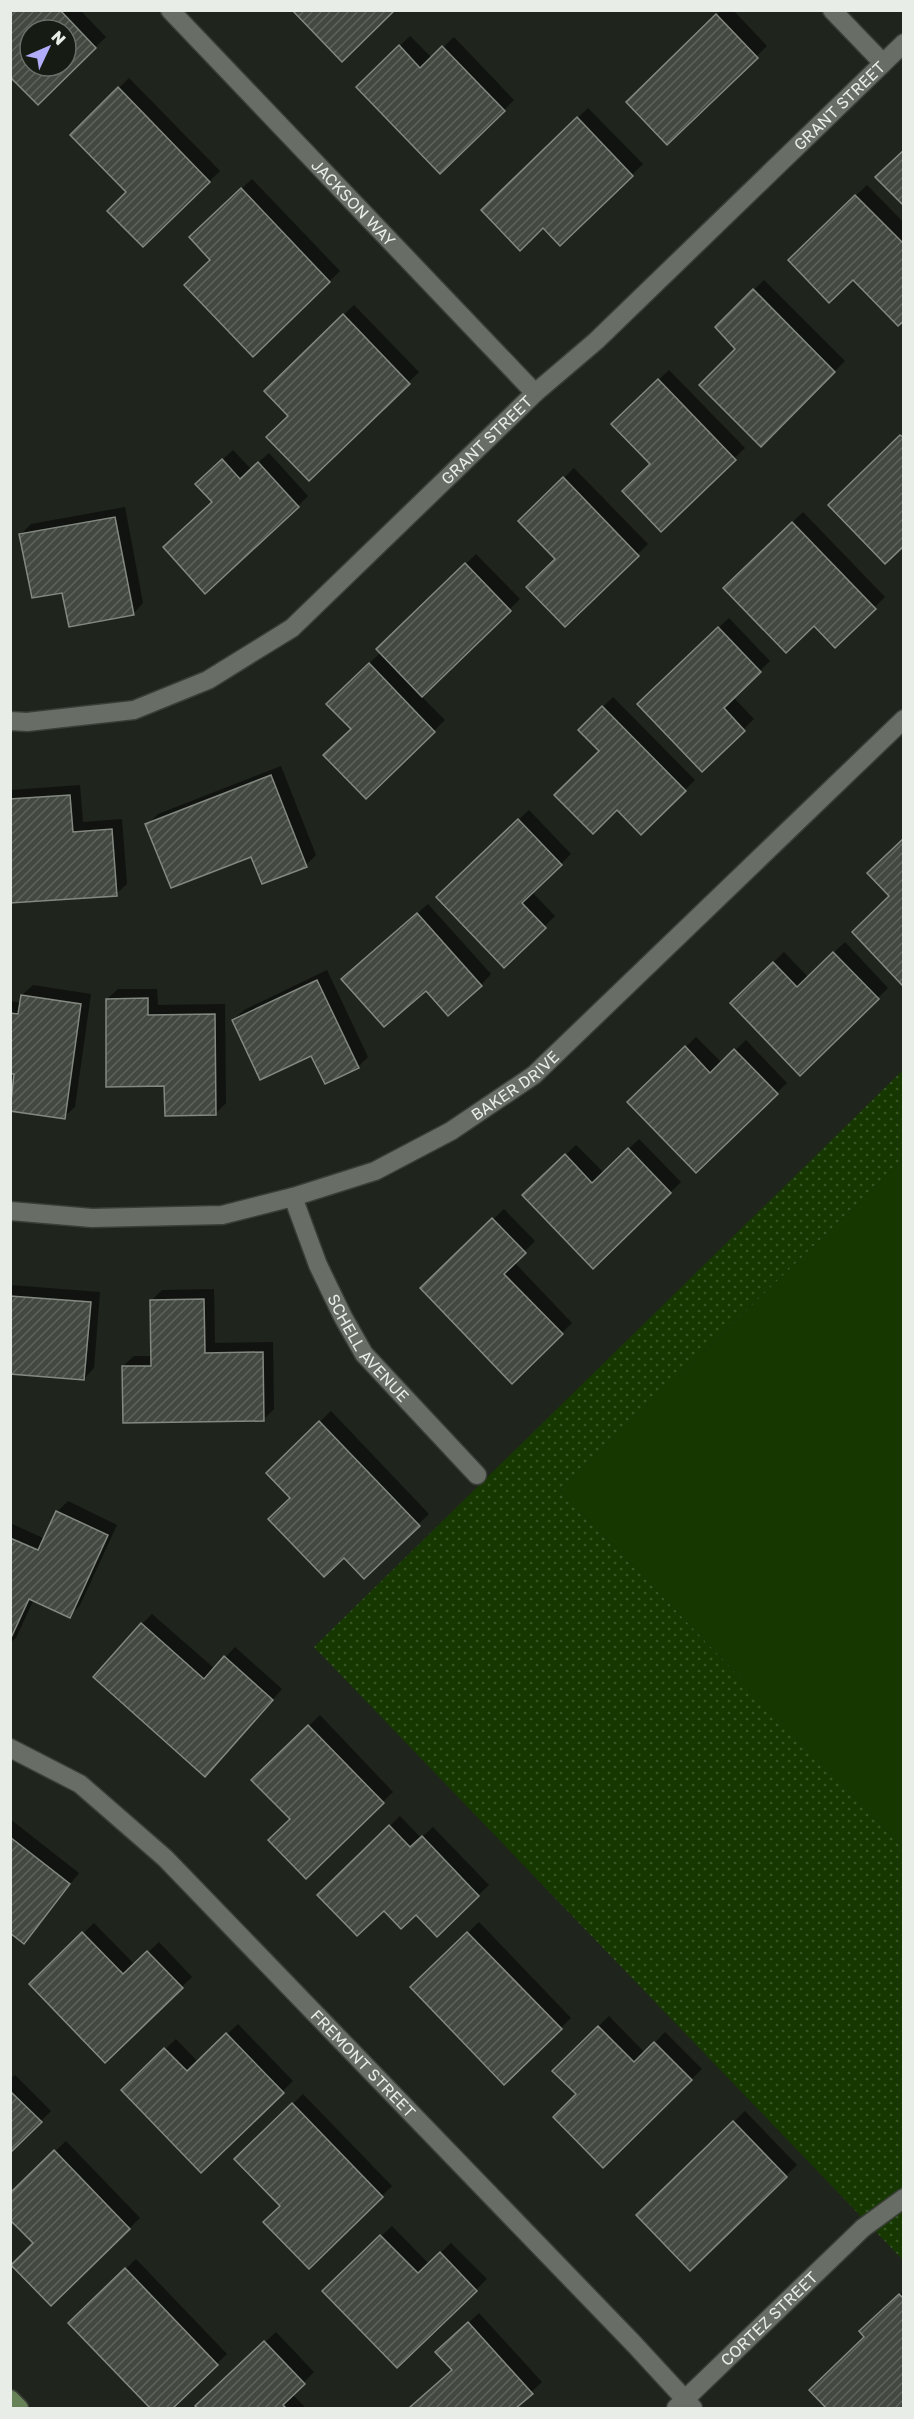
<svg xmlns="http://www.w3.org/2000/svg" width="914" height="2419" viewBox="0 0 914 2419" font-family="'Golos Text',sans-serif">
<style>
.grass{fill:url(#grass-dots)}
.garden{fill:#163800}
.shadow{fill:#0007;fill-rule:evenodd}
.building{fill:url(#building-hatch);stroke:#838980;stroke-width:1.5;fill-rule:evenodd}
.lines{fill:none;stroke-linecap:round;stroke-linejoin:round}
.lane-casing{stroke:#3a3e38;stroke-width:21}
.street-casing{stroke:#3a3e38;stroke-width:21}
.secondary-casing{stroke:#3a3e38;stroke-width:21}
.lane{stroke:#686e65;stroke-width:18}
.street{stroke:#686e65;stroke-width:18}
.secondary{stroke:#688258;stroke-width:18}
.labels{text-anchor:middle;stroke-width:4.5;stroke-linejoin:round;paint-order:stroke}
.street-label{font-size:16px;fill:#e9ede8;stroke:#161b14}
</style>
<defs>
<pattern id="grass-dots" width="8" height="8" patternUnits="userSpaceOnUse" patternTransform="scale(1.5)"><rect width="8" height="8" fill="#163800"/><path d="M2 2h.1M6 6h.1" fill="none" stroke="#385525" stroke-width="1.8" stroke-linecap="round"/></pattern>
<pattern id="building-hatch" width="6" height="6" patternUnits="userSpaceOnUse" patternTransform="scale(1.5)"><rect width="6" height="6" fill="#434840"/><path d="M-1 1l2-2M0 6l6-6M5 7l2-2" fill="none" stroke="#5e635c"/></pattern>
</defs>
<rect width="100%" height="100%" fill="#1f241d"/>
<!-- grass -->
<polygon class="grass" points="903,1070 903,1160 560,1490 903,1847 903,2260 314,1647"/>
<!-- garden -->
<polygon class="garden" points="903,1160 903,1847 560,1490"/>
<!-- shadow -->
<g class="shadow">
<path d="M10,10H80L106,37L38,103ZM30,30H66V66H30Z"/>
<polygon points="722,10 733,10 767,46 667,143 628,102"/>
<polygon points="410,36 432,58 454,37 514,100 440,172 358,87"/>
<polygon points="129,78 220,171 143,245 128,192 72,135"/>
<polygon points="588,108 643,164 560,244 543,226 483,210"/>
<polygon points="252,179 340,271 253,354 212,260 201,227"/>
<polygon points="867,185 904,223 904,319 853,278 790,260"/>
<polygon points="764,280 845,361 761,445 737,349 717,327"/>
<polygon points="354,305 419,372 309,479 290,416 266,391"/>
<polygon points="669,370 745,448 661,530 652,464 613,424"/>
<polygon points="233,450 251,469 269,453 308,496 298,506 213,502 208,474"/>
<polygon points="574,468 648,544 565,625 557,559 520,521"/>
<polygon points="125,507 143,603 133,614 63,591 21,534 31,524"/>
<polygon points="803,512 885,597 835,646 814,624 725,588"/>
<polygon points="476,554 520,599 421,696 445,720 366,797 352,729 328,704 381,652 378,649"/>
<polygon points="729,618 770,661 733,697 754,719 702,770 639,704"/>
<polygon points="613,697 695,780 641,833 601,751 580,730"/>
<polygon points="281,766 316,855 306,865 252,855 147,825 158,814"/>
<polygon points="80,785 83,822 122,819 127,884 116,894 10,902 10,790"/>
<polygon points="529,810 571,854 532,892 555,916 504,966 438,897"/>
<polygon points="428,904 491,974 481,985 426,989 354,969"/>
<polygon points="845,942 888,988 800,1073 732,1003 784,952 808,977"/>
<polygon points="327,970 368,1057 358,1067 312,1054 233,1020 244,1010"/>
<polygon points="33,985 91,994 75,1107 64,1117 16,1073 10,1072 10,1001 21,1003 22,995"/>
<polygon points="118,989 157,989 158,1005 225,1004 226,1103 215,1114 166,1085 107,999"/>
<polygon points="696,1037 722,1063 746,1040 787,1083 696,1171 629,1102"/>
<polygon points="639,1139 681,1182 593,1267 524,1195 576,1145 604,1173"/>
<polygon points="504,1209 535,1241 514,1262 572,1323 512,1382 422,1288"/>
<polygon points="10,1285 100,1292 94,1368 84,1379 10,1372"/>
<polygon points="214,1289 215,1343 273,1342 274,1409 264,1419 123,1366 134,1356 152,1356 152,1300 162,1290"/>
<polygon points="331,1411 429,1514 364,1576 268,1473"/>
<polygon points="68,1501 117,1525 80,1605 70,1616 34,1599 16,1638 10,1643 10,1523 45,1539 57,1512"/>
<polygon points="152,1614 215,1669 235,1647 282,1689 215,1765 142,1624"/>
<polygon points="320,1715 393,1792 306,1877 292,1819 254,1780"/>
<polygon points="400,1816 421,1838 433,1827 489,1885 437,1934 416,1913 384,1909 319,1895"/>
<polygon points="10,1819 79,1873 23,1942 10,1931"/>
<polygon points="479,1922 571,2018 504,2083 412,1987"/>
<polygon points="94,1923 135,1965 159,1942 192,1977 106,2060 31,1984"/>
<polygon points="609,2016 645,2053 665,2032 702,2069 603,2166 578,2094 554,2071"/>
<polygon points="238,2024 293,2081 201,2171 123,2090 176,2039 198,2062"/>
<polygon points="15,2075 51,2111 10,2151 10,2079"/>
<polygon points="303,2094 392,2186 309,2267 282,2206 236,2159"/>
<polygon points="745,2111 797,2165 690,2269 638,2215"/>
<polygon points="66,2141 140,2218 51,2304 35,2243 10,2195"/>
<polygon points="392,2226 429,2264 451,2243 487,2279 397,2366 324,2291"/>
<polygon points="136,2259 227,2354 171,2408 152,2408 70,2323"/>
<polygon points="904,2291 904,2408 829,2408 811,2390 866,2337 861,2331"/>
<polygon points="479,2313 542,2382 514,2408 410,2408 454,2370 448,2342"/>
<polygon points="276,2332 314,2372 292,2394 306,2408 200,2408 197,2406"/>
</g>
<!-- building -->
<g class="building">
<path d="M10,10H60L96,48L38,105L10,77ZM30,30H66V66H30Z"/>
<polygon points="292,10 395,10 342,62"/>
<polygon points="716,14 758,58 667,145 626,102"/>
<polygon points="399,45 420,68 442,46 505,111 440,174 356,87"/>
<polygon points="118,87 210,182 143,247 107,211 126,192 70,135"/>
<polygon points="577,117 633,176 560,246 543,228 520,251 481,210"/>
<polygon points="904,150 904,206 875,177"/>
<polygon points="241,188 330,282 253,357 184,285 210,260 189,237"/>
<polygon points="855,195 904,244 904,321 898,326 853,280 829,303 788,260"/>
<polygon points="753,289 835,372 761,447 699,385 735,349 715,327"/>
<polygon points="343,314 410,384 309,481 266,437 288,416 264,391"/>
<polygon points="658,379 736,460 661,532 622,491 650,464 611,424"/>
<polygon points="900,435 904,438 904,546 885,564 828,505"/>
<polygon points="222,459 240,479 258,462 299,507 205,594 163,547 212,502 195,484"/>
<polygon points="563,477 639,556 565,627 526,587 555,559 518,521"/>
<polygon points="115,517 134,615 69,627 62,593 32,598 19,534"/>
<polygon points="792,522 876,609 835,648 814,626 786,653 723,588"/>
<polygon points="465,563 511,611 422,697 376,649"/>
<polygon points="718,627 761,672 724,708 745,731 702,772 637,704"/>
<polygon points="369,663 435,732 366,799 323,755 351,729 326,704"/>
<polygon points="602,706 686,791 641,835 617,810 593,834 554,795 599,751 578,730"/>
<polygon points="271,775 307,867 262,884 251,857 171,888 145,824"/>
<polygon points="70,795 73,832 112,829 117,896 10,903 10,799"/>
<polygon points="518,819 562,865 522,903 546,928 504,968 436,897"/>
<polygon points="904,838 904,984 902,985 852,932 889,896 867,873"/>
<polygon points="417,913 482,986 448,1016 426,991 384,1027 341,979"/>
<polygon points="833,952 879,999 800,1076 730,1003 773,962 797,987"/>
<polygon points="317,980 359,1068 325,1084 311,1056 260,1080 232,1020"/>
<polygon points="21,995 81,1004 65,1119 10,1111 14,1074 10,1074 10,1013 18,1014"/>
<polygon points="148,998 148,1015 215,1014 216,1115 165,1116 164,1086 106,1087 106,999"/>
<polygon points="685,1046 710,1073 734,1049 778,1094 696,1173 627,1102"/>
<polygon points="628,1148 671,1193 593,1269 522,1195 565,1154 592,1183"/>
<polygon points="492,1218 526,1253 504,1274 563,1334 512,1384 420,1288"/>
<polygon points="10,1296 91,1302 84,1380 10,1374"/>
<polygon points="204,1299 205,1353 263,1352 264,1421 123,1423 122,1366 151,1366 150,1300"/>
<polygon points="319,1421 420,1526 364,1579 344,1558 324,1577 268,1519 290,1498 266,1473"/>
<polygon points="56,1511 108,1535 70,1618 29,1599 10,1640 10,1538 38,1550"/>
<polygon points="141,1623 204,1679 224,1656 273,1700 205,1777 93,1677"/>
<polygon points="308,1725 384,1803 306,1879 268,1840 290,1819 251,1780"/>
<polygon points="389,1825 410,1847 422,1836 479,1896 437,1937 416,1915 401,1929 384,1911 357,1936 317,1895"/>
<polygon points="10,1837 70,1884 24,1944 10,1933"/>
<polygon points="82,1932 123,1974 147,1951 183,1988 105,2063 29,1984"/>
<polygon points="467,1932 562,2029 504,2085 410,1987"/>
<polygon points="598,2026 634,2062 654,2042 692,2080 603,2168 553,2117 576,2094 552,2071"/>
<polygon points="226,2033 284,2093 201,2173 121,2090 164,2048 187,2071"/>
<polygon points="10,2091 42,2122 10,2153"/>
<polygon points="292,2103 383,2197 309,2269 263,2222 280,2206 234,2159"/>
<polygon points="733,2121 787,2177 690,2271 636,2215"/>
<polygon points="54,2150 130,2229 51,2306 11,2265 33,2243 10,2220 10,2193"/>
<polygon points="380,2235 418,2273 440,2252 477,2291 397,2368 322,2291"/>
<polygon points="125,2268 218,2365 173,2408 150,2408 68,2323"/>
<polygon points="899,2294 904,2299 904,2408 826,2408 809,2390 864,2337 859,2331"/>
<polygon points="468,2322 533,2394 516,2408 409,2408 452,2370 435,2352"/>
<polygon points="264,2341 305,2384 283,2405 286,2408 198,2408 195,2406"/>
</g>
<g class="lines">
<defs>
<polyline id="lane" points="863,2228 904,2198"/>
<g id="street">
<path id="s1" d="M170,10L535,393"/>
<polyline points="832,10 883,63"/>
<path id="s2" d="M10,721L27,722L134,710L208,680L292,628L535,393L596,341L904,43"/>
<path id="s3" d="M293,1197L318,1265L343,1317L364,1354L477,1475"/>
<path id="s4" d="M10,1211L92,1218L222,1215L293,1197L375,1171L451,1131L534,1075L904,719"/>
<path id="s5" d="M10,1748L80,1784L165,1858L634,2344L693,2408"/>
<path id="s6" d="M676,2408L863,2228"/>
</g>
<polyline id="secondary" points="10,2399 19,2408"/>
</defs>
<!-- lane casing -->
<use href="#lane" class="lane-casing"/>
<!-- street casing -->
<use href="#street" class="street-casing"/>
<!-- secondary casing -->
<use href="#secondary" class="secondary-casing"/>
<!-- lane -->
<use href="#lane" class="lane"/>
<!-- street -->
<use href="#street" class="street"/>
<!-- secondary -->
<use href="#secondary" class="secondary"/>
</g>
<g class="labels">
<!-- street labels -->
<g class="street-label">
<text dy="6" stroke="none"><textPath href="#s2" startOffset="1060">GRANT STREET</textPath></text>
<text dy="6" stroke="none"><textPath href="#s1" startOffset="266">JACKSON WAY</textPath></text>
<text dy="6" stroke="none"><textPath href="#s2" startOffset="574">GRANT STREET</textPath></text>
<text dy="6" stroke="none"><textPath href="#s4" startOffset="536">BAKER DRIVE</textPath></text>
<text dy="6" stroke="none"><textPath href="#s3" startOffset="170">SCHELL AVENUE</textPath></text>
<text dy="6" stroke="none"><textPath href="#s5" startOffset="477">FREMONT STREET</textPath></text>
<text dy="6" stroke="none"><textPath href="#s6" startOffset="129">CORTEZ STREET</textPath></text>
</g>
</g>
<!-- border -->
<rect width="914" height="2419" fill="none" stroke="#e9ede8" stroke-width="24"/>
<!-- north arrow -->
<g transform="translate(48 48) rotate(46)"><circle r="28" fill="#161b14" stroke="#6a6f69" stroke-width="1.5"/>
<path d="M0-4.5L10 22L0 15L-10 22Z" fill="#b1adfa"/>
<text y="-9" font-size="16" font-weight="bold" text-anchor="middle" fill="#e9ede8">N</text>
</g>
</svg>
